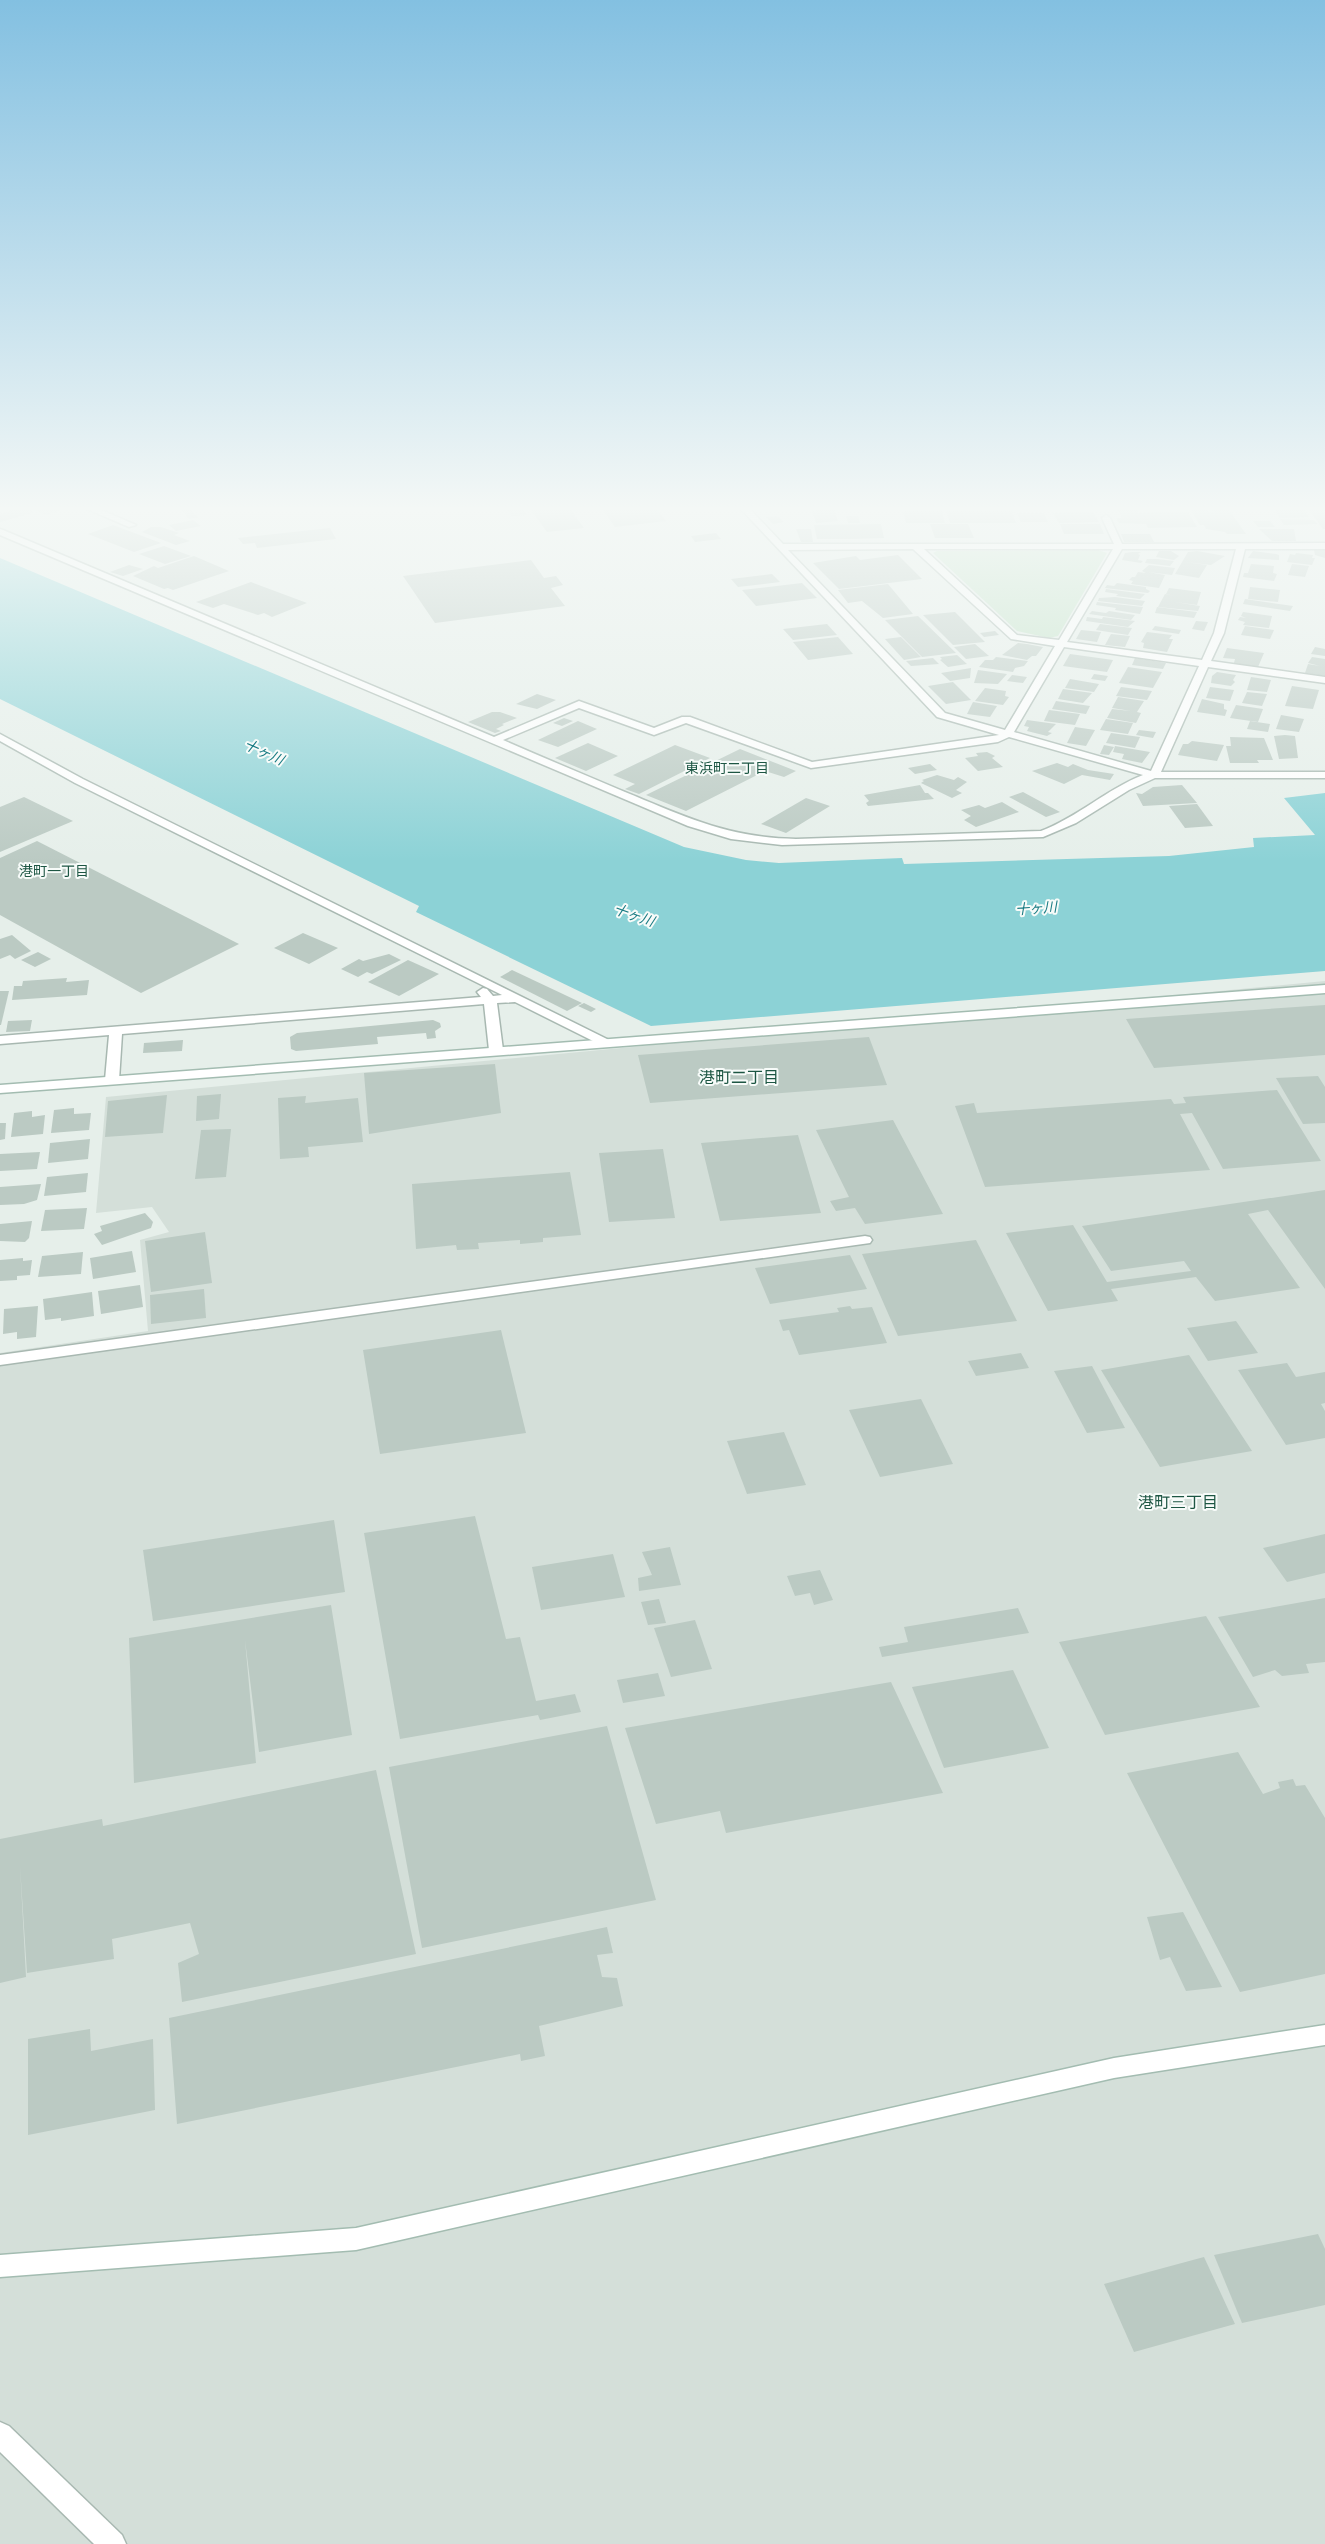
<svg xmlns="http://www.w3.org/2000/svg" width="1325" height="2544" viewBox="0 0 1325 2544" font-family="'DejaVu Sans','Noto Sans JP',sans-serif">
<style>
.built{fill:#d4dfd9}
.green{fill:#bee1c4}
.water{fill:#8cd2d6}
.building{fill:#bbcac3}
.lines{fill:none;stroke-linecap:round;stroke-linejoin:round}
.lane-casing{stroke:#a8b8b1;stroke-width:3}
.street-casing{stroke:#a8b8b1;stroke-width:3}
.secondary-casing{stroke:#a3bcb1;stroke-width:3}
.lane{fill:#fff;fill-rule:evenodd}
.street{fill:#fff;fill-rule:evenodd}
.secondary{fill:#fff;fill-rule:evenodd}
.labels{text-anchor:middle;stroke-width:4;stroke-linejoin:round;paint-order:stroke}
.far-water-label{font-size:14px;font-style:italic;fill:#197b83;stroke:#f7fbf9}
.far-neighbourhood-label{font-size:14px;fill:#1d5643;stroke:#f7fbf9}
.neighbourhood-label{font-size:16px;fill:#1d5643;stroke:#f7fbf9}
</style>
<rect width="100%" height="100%" fill="#e6efea"/>
<!-- built -->
<polygon class="built" points="1325,981 1325,2544 0,2544 0,1353 148,1331 140,1240 169,1232 152,1207 96,1213 106,1097"/>
<!-- green -->
<polygon class="green" points="1098,550 1107,553 1058,636 1049,638 1017,631 933,553 937,551"/>
<!-- water -->
<polygon class="water" points="0,558 684,847 746,860 779,863 902,858 904,864 1169,856 1254,847 1253,838 1315,835 1284,798 1325,793 1325,971 651,1026 416,912 419,906 0,699"/>
<!-- building -->
<g class="building">
<polygon points="48,506 70,506 70,507 47,515 35,511"/>
<polygon points="161,506 188,506 198,517 189,519 180,508 165,510"/>
<polygon points="528,506 568,506 584,528 547,532"/>
<polygon points="600,506 655,506 666,521 615,527"/>
<polygon points="1116,506 1140,506 1142,509 1138,510 1138,513 1188,512 1197,527 1148,528 1146,524 1119,523 1116,518 1122,518"/>
<polygon points="21,507 35,512 0,522 0,514"/>
<polygon points="521,507 527,515 512,516 506,509"/>
<polygon points="1307,507 1325,507 1325,529 1323,529"/>
<polygon points="834,509 838,521 816,523 812,511"/>
<polygon points="1207,509 1209,512 1213,512 1212,510 1229,510 1246,534 1227,534 1225,532 1206,529 1204,525 1200,525 1191,510"/>
<polygon points="1274,509 1303,509 1309,517 1280,518"/>
<polygon points="903,511 942,511 945,523 906,523"/>
<polygon points="946,511 1012,511 1016,523 950,523"/>
<polygon points="1093,512 1099,522 1059,523 1053,513"/>
<polygon points="1017,513 1044,513 1048,522 1021,522"/>
<polygon points="777,516 784,522 773,524 766,517"/>
<polygon points="846,516 858,516 860,523 848,523"/>
<polygon points="1280,519 1313,520 1318,524 1284,525"/>
<polygon points="193,520 201,526 176,531 169,525"/>
<polygon points="1253,521 1270,521 1275,527 1258,527"/>
<polygon points="881,524 884,538 852,539 817,539 814,525"/>
<polygon points="930,524 968,524 974,538 935,538"/>
<polygon points="1060,524 1100,524 1104,534 1064,534"/>
<polygon points="113,525 161,543 134,552 88,534"/>
<polygon points="151,527 161,527 179,533 174,535 190,541 176,545 142,532"/>
<polygon points="330,528 336,539 257,548 255,543 243,544 238,538"/>
<polygon points="796,529 811,529 813,542 801,542"/>
<polygon points="1259,529 1294,529 1296,541 1272,541"/>
<polygon points="716,533 721,539 695,542 691,536"/>
<polygon points="1121,534 1150,534 1154,542 1124,542"/>
<polygon points="164,546 191,556 165,564 139,554"/>
<polygon points="1314,550 1325,550 1325,558 1315,555"/>
<polygon points="1159,551 1171,551 1179,556 1174,560 1156,557"/>
<polygon points="1197,551 1225,556 1211,565 1185,562 1207,565 1199,578 1175,574 1188,552"/>
<polygon points="1253,551 1276,554 1279,555 1279,560 1248,558"/>
<polygon points="1132,552 1141,552 1138,554 1140,555 1138,560 1143,561 1141,563 1122,560 1125,553"/>
<polygon points="1296,553 1313,555 1312,558 1315,558 1312,565 1287,562 1290,554 1295,555"/>
<polygon points="898,555 922,579 839,589 813,563 856,556 860,560"/>
<polygon points="194,556 229,571 173,590 168,588 164,589 133,576 154,566 158,568"/>
<polygon points="1147,559 1157,559 1174,561 1170,566 1145,563"/>
<polygon points="531,560 544,578 556,576 563,585 551,588 565,606 435,623 403,576"/>
<polygon points="1251,564 1274,566 1273,573 1277,574 1274,581 1243,577 1244,573 1248,573"/>
<polygon points="1292,564 1309,566 1305,577 1288,575"/>
<polygon points="129,565 143,569 123,576 110,572"/>
<polygon points="1149,565 1175,568 1172,575 1148,572 1165,575 1159,588 1131,584 1133,581 1129,580 1132,577 1135,577 1138,572 1146,573 1142,571"/>
<polygon points="772,574 780,582 738,587 731,579"/>
<polygon points="251,582 307,603 272,617 264,613 258,615 224,604 213,608 196,602"/>
<polygon points="802,583 817,598 756,606 742,590"/>
<polygon points="1117,583 1146,587 1146,589 1150,591 1148,593 1105,588 1107,585 1114,586"/>
<polygon points="888,584 913,614 883,618 862,601 848,603 838,590"/>
<polygon points="1250,587 1280,590 1278,602 1248,599"/>
<polygon points="1169,588 1201,592 1197,605 1175,602 1200,606 1198,611 1158,607 1165,594 1175,596 1166,594"/>
<polygon points="1106,589 1145,594 1140,599 1116,596 1118,594 1105,592"/>
<polygon points="1115,597 1145,601 1142,606 1098,601 1099,598"/>
<polygon points="1245,599 1293,606 1290,611 1243,604"/>
<polygon points="1097,602 1143,607 1140,614 1115,610 1116,608 1096,605"/>
<polygon points="1157,607 1197,612 1194,618 1155,613"/>
<polygon points="1092,611 1106,613 1109,611 1135,615 1131,620 1089,614"/>
<polygon points="955,612 985,642 953,645 923,615"/>
<polygon points="1243,612 1272,616 1269,628 1243,625 1245,622 1238,620 1240,617 1246,618 1241,616"/>
<polygon points="918,616 956,653 922,657 885,620"/>
<polygon points="1087,617 1102,619 1103,617 1135,621 1128,627 1086,621"/>
<polygon points="1196,621 1208,622 1204,631 1192,629"/>
<polygon points="827,624 837,635 793,640 783,629"/>
<polygon points="1100,624 1132,628 1128,635 1096,630"/>
<polygon points="1155,626 1181,630 1179,634 1152,630"/>
<polygon points="1245,626 1274,630 1270,639 1241,635"/>
<polygon points="1081,630 1101,632 1097,642 1076,639"/>
<polygon points="995,631 999,635 984,637 980,633"/>
<polygon points="1147,632 1172,635 1169,639 1173,639 1167,652 1143,648 1144,643 1141,642"/>
<polygon points="1111,634 1130,636 1125,647 1105,645"/>
<polygon points="838,637 853,654 808,660 793,642"/>
<polygon points="901,637 921,657 904,660 885,639"/>
<polygon points="1018,643 1027,644 1043,647 1036,656 1032,656 1027,660 1002,655"/>
<polygon points="975,644 989,656 966,659 954,647"/>
<polygon points="1315,647 1325,649 1325,656 1311,654"/>
<polygon points="1227,648 1264,653 1258,667 1234,663 1235,659 1223,658"/>
<polygon points="1070,654 1113,660 1107,672 1063,666"/>
<polygon points="957,655 967,664 948,667 940,660 942,659 940,657"/>
<polygon points="996,657 1028,661 1024,666 1015,668 1013,672 979,667 985,660 993,660"/>
<polygon points="1312,657 1325,659 1325,676 1305,673 1308,664 1320,666 1308,663"/>
<polygon points="933,658 939,664 911,666 906,661"/>
<polygon points="1135,658 1166,663 1163,669 1132,665"/>
<polygon points="1128,667 1162,672 1153,688 1119,683"/>
<polygon points="971,668 970,678 950,681 941,673"/>
<polygon points="978,670 1007,674 998,684 974,683"/>
<polygon points="1217,672 1236,675 1233,680 1235,682 1231,686 1211,683 1212,676"/>
<polygon points="1094,674 1108,676 1105,681 1091,679"/>
<polygon points="1012,675 1027,677 1023,683 1007,681"/>
<polygon points="1251,677 1271,680 1267,692 1247,690"/>
<polygon points="1070,679 1099,684 1094,692 1065,688"/>
<polygon points="953,682 971,700 946,704 928,686"/>
<polygon points="1292,686 1319,690 1313,709 1285,706"/>
<polygon points="1121,687 1152,691 1147,700 1116,696"/>
<polygon points="1210,687 1234,690 1230,701 1206,698"/>
<polygon points="985,688 1006,691 1005,696 1009,697 1003,705 975,701"/>
<polygon points="1063,689 1092,693 1083,703 1058,699"/>
<polygon points="1247,692 1267,694 1262,706 1242,703"/>
<polygon points="537,694 556,700 537,709 516,704"/>
<polygon points="1118,697 1144,701 1137,712 1141,713 1136,723 1107,718 1112,709 1131,711 1112,708"/>
<polygon points="1202,699 1224,704 1224,709 1227,710 1225,716 1197,712"/>
<polygon points="1056,701 1090,706 1086,714 1052,709"/>
<polygon points="973,702 997,706 990,717 967,714"/>
<polygon points="1236,705 1263,709 1258,722 1230,718"/>
<polygon points="1049,710 1080,714 1075,725 1044,721"/>
<polygon points="492,712 500,712 517,718 502,724 504,725 496,729 501,731 495,733 468,722"/>
<polygon points="1281,715 1304,719 1299,732 1276,729"/>
<polygon points="564,718 573,721 562,726 553,723"/>
<polygon points="1106,719 1133,723 1128,734 1100,730"/>
<polygon points="1027,720 1056,724 1048,732 1052,733 1047,736 1027,731 1029,727 1024,726"/>
<polygon points="578,721 597,729 558,747 538,740"/>
<polygon points="1250,721 1270,724 1268,732 1247,729"/>
<polygon points="1075,727 1095,730 1086,746 1067,743"/>
<polygon points="1139,730 1156,732 1153,738 1136,735"/>
<polygon points="1111,733 1140,737 1135,748 1106,743"/>
<polygon points="1285,735 1295,736 1298,758 1279,759 1274,736"/>
<polygon points="1230,737 1264,738 1273,760 1257,760 1259,763 1230,763 1226,746 1231,746"/>
<polygon points="1192,741 1224,745 1217,761 1178,755 1183,744 1188,744"/>
<polygon points="588,743 618,756 586,771 555,758"/>
<polygon points="675,745 710,758 639,794 625,789 635,784 613,775"/>
<polygon points="1104,745 1114,747 1109,755 1100,754"/>
<polygon points="1115,746 1150,752 1142,763 1122,759 1124,754 1113,752"/>
<polygon points="740,749 796,771 784,777 765,771 686,811 646,795"/>
<polygon points="987,752 995,756 992,758 1003,767 978,771 965,758 978,756 976,753"/>
<polygon points="1057,763 1068,767 1073,764 1088,770 1114,774 1110,780 1082,775 1064,784 1032,771"/>
<polygon points="930,764 937,770 915,774 908,768"/>
<polygon points="937,775 954,780 958,777 967,782 956,790 962,793 952,798 921,783 924,781 922,780"/>
<polygon points="920,785 925,793 928,793 934,799 868,806 866,803 869,801 864,795"/>
<polygon points="1182,785 1197,803 1143,806 1136,793 1142,794 1153,787"/>
<polygon points="1023,792 1060,812 1046,817 1009,797"/>
<polygon points="24,797 73,821 0,852 0,807"/>
<polygon points="806,798 830,806 786,833 761,824"/>
<polygon points="1002,802 1019,812 976,827 964,820 971,816 961,810 979,805 985,808"/>
<polygon points="1197,804 1213,826 1185,828 1169,806"/>
<polygon points="37,841 239,944 141,993 0,915 0,858"/>
<polygon points="303,933 338,948 309,964 274,948"/>
<polygon points="12,935 31,951 15,959 10,955 0,959 0,939"/>
<polygon points="38,952 51,959 35,967 21,960"/>
<polygon points="389,954 401,960 372,974 367,972 358,977 341,969 359,959 363,961"/>
<polygon points="408,960 439,974 399,996 368,982"/>
<polygon points="512,970 582,1003 567,1011 500,977"/>
<polygon points="67,978 66,982 89,980 87,995 12,1000 14,986 22,986 23,981"/>
<polygon points="0,991 9,991 1,1025 0,1025"/>
<polygon points="584,1003 596,1009 591,1012 578,1006"/>
<polygon points="1325,1005 1325,1055 1154,1068 1126,1019"/>
<polygon points="32,1020 30,1031 6,1032 8,1021"/>
<polygon points="433,1020 440,1023 441,1027 435,1031 436,1038 427,1039 426,1033 377,1037 378,1044 296,1051 291,1049 290,1037 297,1033"/>
<polygon points="869,1037 887,1085 650,1103 638,1055"/>
<polygon points="183,1040 182,1051 143,1053 144,1043"/>
<polygon points="495,1064 501,1113 369,1134 364,1073"/>
<polygon points="1318,1076 1325,1087 1325,1123 1303,1124 1276,1078"/>
<polygon points="1277,1090 1321,1161 1223,1169 1192,1113 1180,1114 1210,1170 985,1187 955,1106 974,1103 977,1113 1171,1099 1174,1104 1186,1103 1183,1097"/>
<polygon points="221,1094 219,1119 196,1121 197,1096"/>
<polygon points="167,1095 163,1133 105,1137 108,1101"/>
<polygon points="306,1096 305,1103 358,1098 363,1142 308,1147 309,1157 280,1159 278,1098"/>
<polygon points="74,1108 74,1114 91,1113 89,1130 51,1133 54,1110"/>
<polygon points="32,1111 32,1117 45,1115 43,1134 11,1137 14,1113"/>
<polygon points="893,1120 943,1214 865,1224 855,1208 836,1211 830,1201 849,1197 816,1130"/>
<polygon points="0,1123 6,1123 5,1139 0,1140"/>
<polygon points="231,1129 226,1177 195,1179 201,1130"/>
<polygon points="798,1135 821,1213 720,1221 701,1143"/>
<polygon points="90,1139 88,1159 48,1163 50,1143"/>
<polygon points="663,1149 675,1218 609,1222 599,1153"/>
<polygon points="40,1152 37,1169 0,1171 0,1154"/>
<polygon points="570,1172 581,1235 543,1238 543,1242 520,1244 520,1240 478,1243 479,1249 457,1250 456,1245 416,1249 412,1184"/>
<polygon points="88,1173 86,1192 44,1196 47,1177"/>
<polygon points="41,1184 37,1200 24,1204 0,1205 0,1187"/>
<polygon points="1325,1190 1325,1289 1268,1210 1248,1214 1300,1288 1215,1301 1196,1277 1111,1289 1118,1301 1048,1311 1006,1233 1073,1225 1107,1282 1191,1271 1184,1261 1111,1271 1082,1226"/>
<polygon points="87,1208 84,1229 41,1231 45,1210"/>
<polygon points="145,1213 153,1222 151,1228 102,1245 94,1234 102,1231 100,1226"/>
<polygon points="32,1221 29,1238 25,1242 0,1241 0,1224"/>
<polygon points="205,1232 212,1283 151,1292 145,1241"/>
<polygon points="976,1240 1017,1321 898,1336 862,1254"/>
<polygon points="132,1251 136,1272 93,1279 90,1258"/>
<polygon points="83,1252 81,1274 38,1277 42,1256"/>
<polygon points="850,1255 867,1289 770,1304 755,1268"/>
<polygon points="23,1258 23,1261 32,1260 30,1275 17,1276 17,1280 0,1281 0,1260"/>
<polygon points="140,1285 143,1307 101,1314 98,1291"/>
<polygon points="204,1289 206,1318 151,1324 150,1295"/>
<polygon points="92,1292 94,1316 61,1321 61,1318 45,1320 43,1299"/>
<polygon points="38,1306 36,1337 17,1339 17,1332 3,1334 4,1309"/>
<polygon points="850,1306 852,1309 872,1307 887,1343 799,1355 789,1330 783,1331 779,1320 839,1312 837,1308"/>
<polygon points="1236,1321 1258,1353 1208,1361 1187,1328"/>
<polygon points="501,1330 526,1433 380,1454 363,1350"/>
<polygon points="1021,1353 1029,1368 976,1376 968,1361"/>
<polygon points="1189,1355 1252,1451 1160,1467 1101,1370"/>
<polygon points="1287,1363 1296,1377 1325,1372 1325,1403 1321,1404 1325,1411 1325,1438 1286,1445 1238,1370"/>
<polygon points="1092,1366 1125,1428 1087,1433 1054,1371"/>
<polygon points="921,1399 953,1464 880,1477 849,1410"/>
<polygon points="784,1432 806,1485 747,1494 727,1441"/>
<polygon points="475,1516 506,1639 520,1637 536,1701 575,1694 581,1712 540,1720 538,1715 400,1739 364,1533"/>
<polygon points="334,1520 345,1592 153,1621 143,1550"/>
<polygon points="1325,1534 1325,1573 1287,1582 1263,1548"/>
<polygon points="670,1547 681,1585 639,1591 638,1578 652,1575 642,1552"/>
<polygon points="613,1554 625,1597 541,1610 532,1567"/>
<polygon points="820,1570 833,1600 814,1605 810,1593 795,1596 787,1576"/>
<polygon points="1325,1598 1325,1662 1306,1664 1309,1673 1282,1676 1275,1670 1253,1677 1218,1617"/>
<polygon points="659,1599 666,1623 648,1625 641,1602"/>
<polygon points="331,1605 352,1735 259,1752 245,1640 256,1763 134,1783 129,1638"/>
<polygon points="1018,1608 1029,1633 882,1657 879,1647 908,1642 904,1627"/>
<polygon points="1206,1616 1260,1707 1105,1735 1059,1642"/>
<polygon points="695,1620 712,1669 671,1677 654,1628"/>
<polygon points="1013,1670 1049,1748 944,1768 912,1687"/>
<polygon points="658,1673 665,1696 623,1703 617,1680"/>
<polygon points="891,1682 943,1793 726,1833 720,1811 656,1824 625,1728"/>
<polygon points="607,1726 656,1900 422,1948 389,1767"/>
<polygon points="1238,1752 1263,1794 1280,1788 1278,1782 1293,1779 1296,1786 1305,1785 1325,1818 1325,1974 1240,1992 1127,1773"/>
<polygon points="376,1770 416,1954 182,2002 178,1963 199,1954 190,1923 112,1939 114,1959 27,1973 20,1866 26,1977 0,1983 0,1839 102,1819 103,1826"/>
<polygon points="1183,1912 1222,1987 1186,1991 1170,1957 1160,1960 1147,1917"/>
<polygon points="607,1927 613,1953 597,1955 602,1977 617,1978 623,2006 539,2026 545,2056 521,2061 520,2054 177,2124 169,2018"/>
<polygon points="90,2029 91,2051 153,2039 155,2110 28,2135 28,2039"/>
<polygon points="1318,2234 1325,2249 1325,2305 1242,2323 1214,2255"/>
<polygon points="1204,2257 1235,2324 1134,2352 1104,2284"/>
</g>
<g class="lines">
<defs>
<polygon id="lane" points="0,2422 9,2426 122,2535 126,2544 94,2544 0,2452"/>
<g id="street">
<polygon points="80,506 92,506 136,525 129,527"/>
<path d="M738,506H747L783,544H1114L1102,518L1106,515L1110,518L1122,544L1325,543V549H1245L1224,633L1211,661L1325,677V683L1208,667L1161,772H1325V778H1155L1129,790L1076,823L1043,837L782,845L731,839L688,826L0,535V529L3,530L494,737L579,701L654,728L682,717H690L812,762L999,735L937,717ZM913,549L1011,639L1055,646L1005,730L945,713L788,550ZM924,549H1113L1059,640L1017,635ZM1122,549H1236L1214,633L1202,660L1067,642ZM1064,647L1199,666L1151,771L1014,732ZM579,708L654,735L686,723L811,768L998,742L1009,737L1143,775C1107,789 1078,817 1041,831L796,839C729,838 686,817 625,792C585,775 544,758 503,740Z"/>
<polygon points="0,734 83,779 613,1042 606,1046 601,1045 515,1002 497,1003 503,1050 496,1054 489,1050 484,1004 122,1034 119,1080 112,1084 105,1080 109,1035 0,1044 0,1036 481,997 477,992 483,988 487,989 493,996 502,995 75,783 0,741"/>
<polygon points="865,1236 870,1237 872,1240 870,1243 0,1365 0,1355"/>
</g>
<g id="secondary">
<polygon points="1325,985 1325,993 0,1093 0,1085"/>
<polygon points="1325,2025 1325,2045 1114,2078 356,2250 0,2277 0,2255 356,2228 1114,2058"/>
</g>
</defs>
<!-- lane casing -->
<use href="#lane" class="lane-casing"/>
<!-- street casing -->
<use href="#street" class="street-casing"/>
<!-- secondary casing -->
<use href="#secondary" class="secondary-casing"/>
<!-- lane -->
<use href="#lane" class="lane"/>
<!-- street -->
<use href="#street" class="street"/>
<!-- secondary -->
<use href="#secondary" class="secondary"/>
</g>
<!-- sky -->
<linearGradient id="sky" x2="0" y2="1"><stop stop-color="#83c0e1"/><stop offset="0.59" stop-color="#f4f8f6"/><stop offset="1" stop-color="#f4f8f6" stop-opacity="0"/></linearGradient>
<rect width="1325" height="862" fill="url(#sky)"/>
<g class="labels">
<!-- far-water labels -->
<g class="far-water-label">
<text transform="translate(264 752) rotate(24)" y="5">十ヶ川</text>
<text transform="translate(1036 908) rotate(-4)" y="5">十ヶ川</text>
<text transform="translate(634 915) rotate(19)" y="5">十ヶ川</text>
</g>
<!-- far-neighbourhood labels -->
<g class="far-neighbourhood-label">
<text x="727" y="773">東浜町二丁目</text>
<text x="54" y="876">港町一丁目</text>
</g>
<!-- neighbourhood labels -->
<g class="neighbourhood-label">
<text x="739" y="1083">港町二丁目</text>
<text x="1178" y="1508">港町三丁目</text>
</g>
</g>
</svg>
